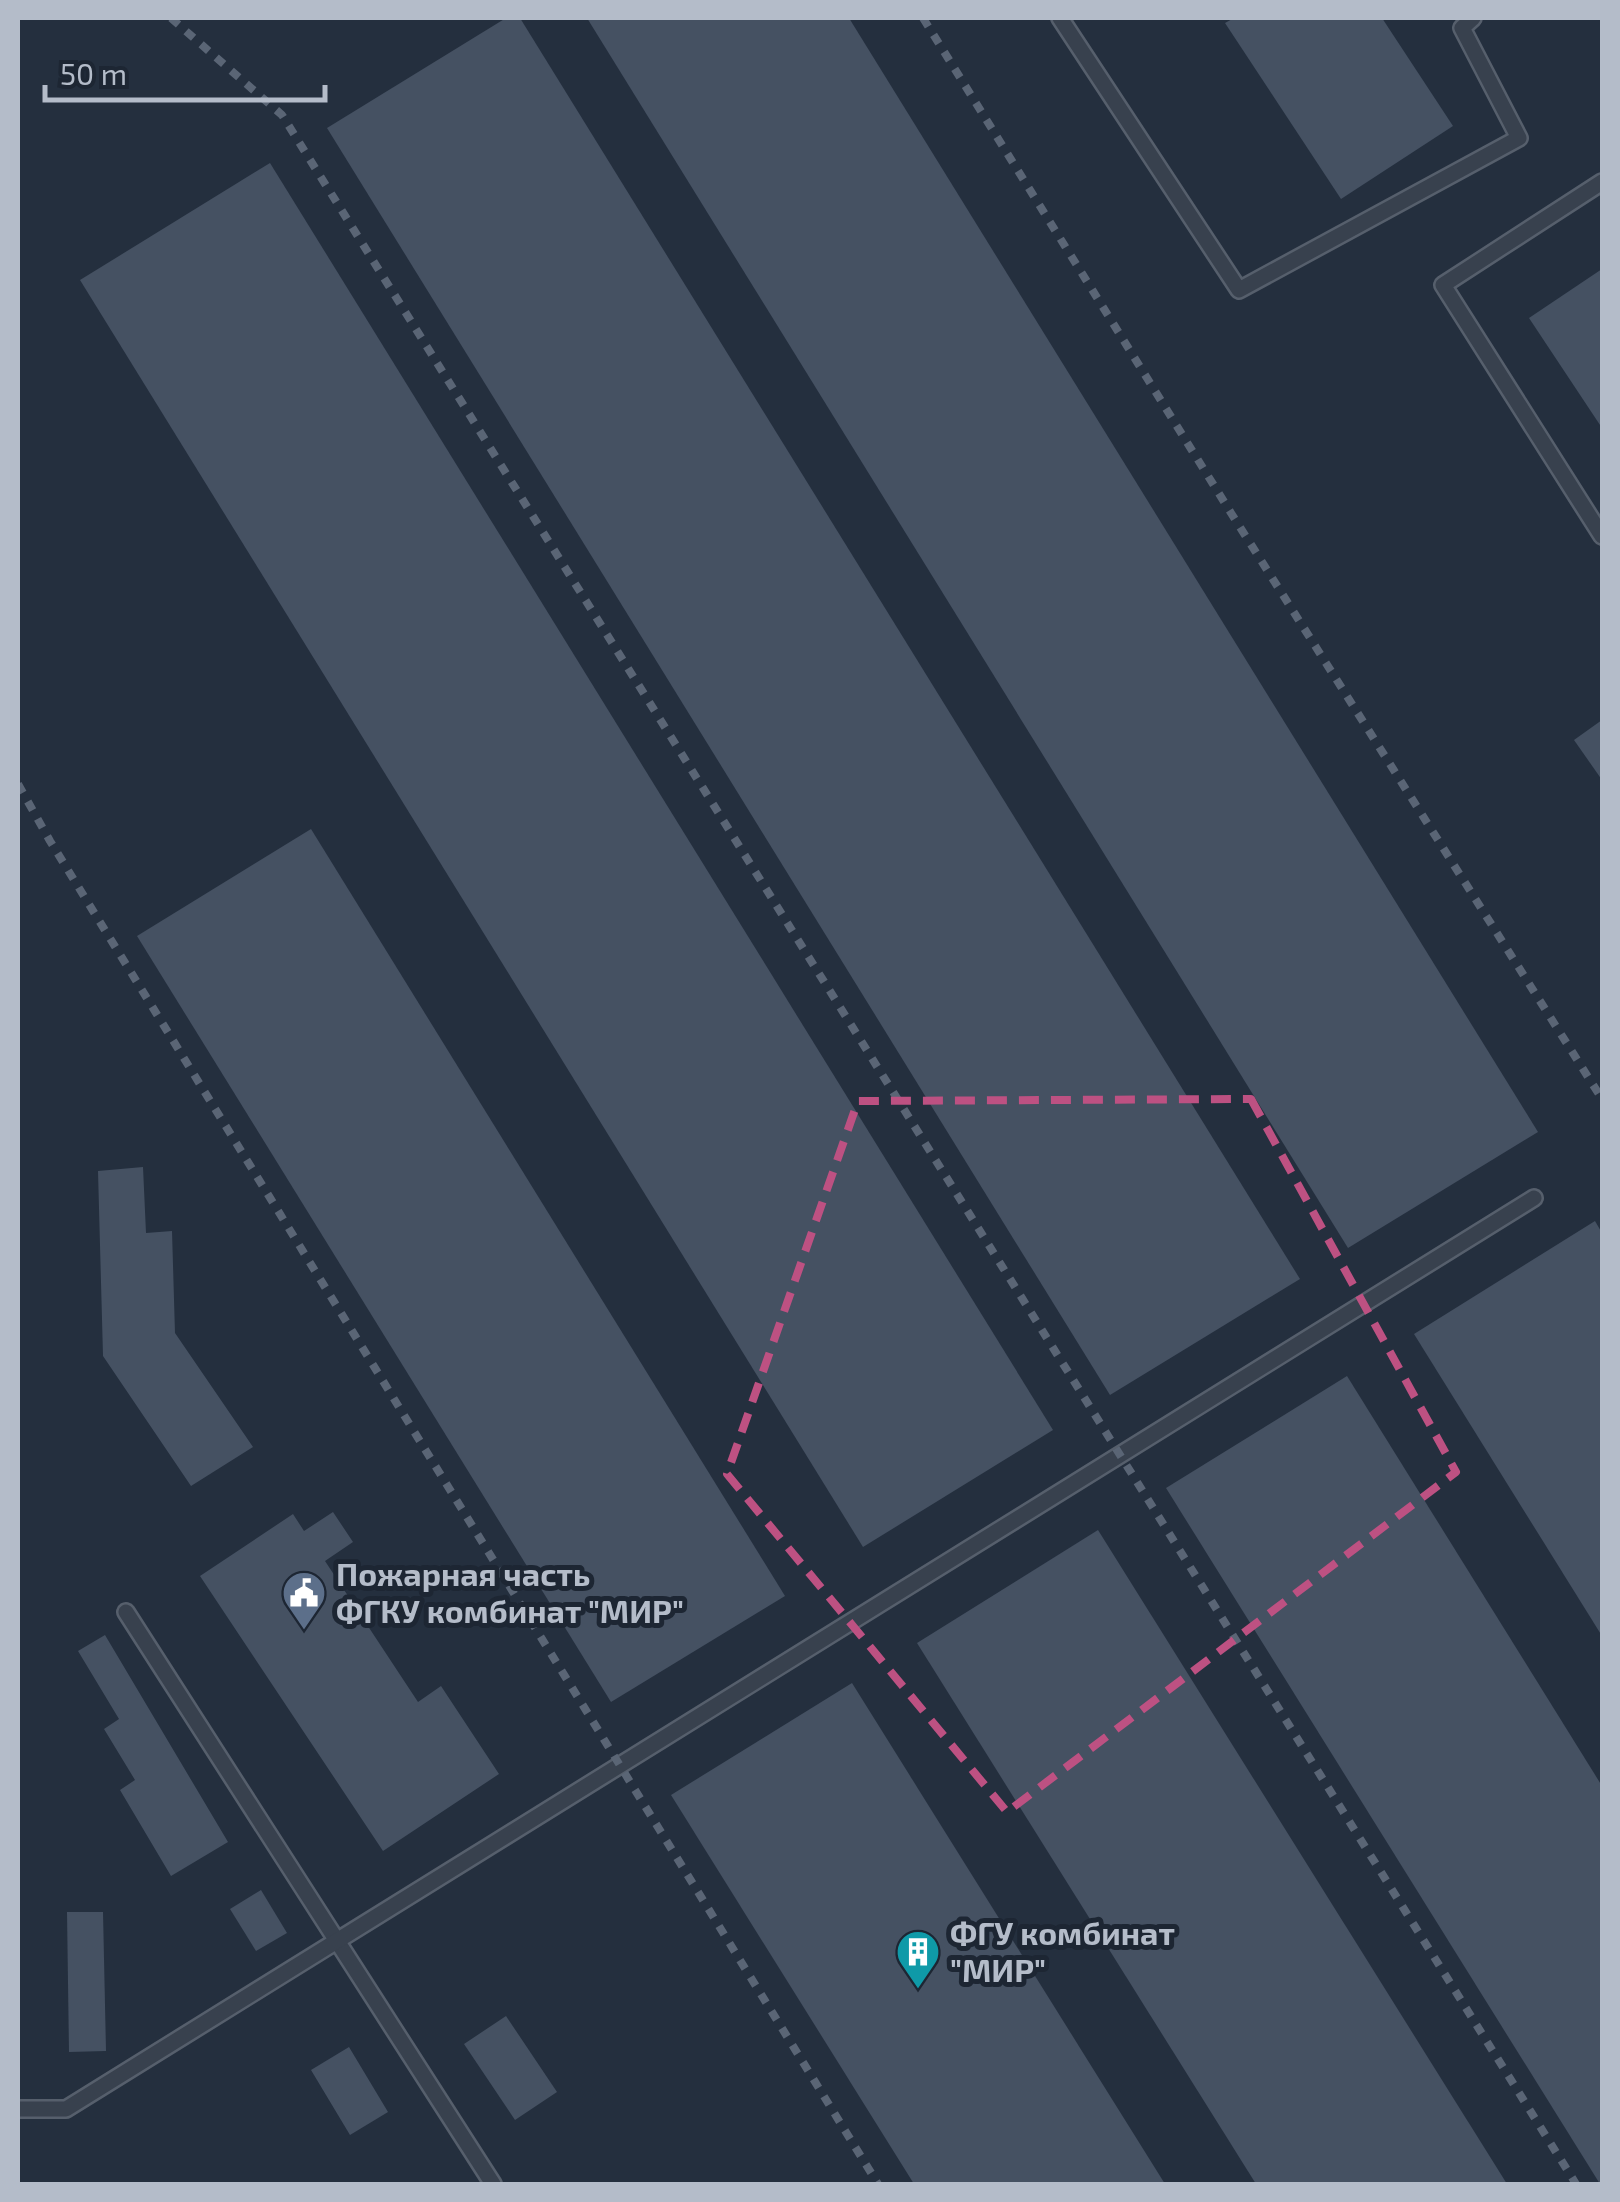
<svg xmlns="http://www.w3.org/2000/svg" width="1620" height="2202" viewBox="0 0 1620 2202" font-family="'Exo 2',sans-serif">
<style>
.building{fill:#455162}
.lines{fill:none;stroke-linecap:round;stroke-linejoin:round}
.service-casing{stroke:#565f6c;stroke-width:20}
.service{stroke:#38414e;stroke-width:15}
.rail{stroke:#5a6575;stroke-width:8;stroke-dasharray:10 10;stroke-linecap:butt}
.marked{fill:none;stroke:#bd5182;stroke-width:8;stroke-dasharray:20 12;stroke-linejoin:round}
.labels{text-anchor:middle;stroke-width:10;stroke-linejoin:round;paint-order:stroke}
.poi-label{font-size:32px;font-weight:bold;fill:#b4bcc9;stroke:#1d2633;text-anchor:start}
</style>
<rect width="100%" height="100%" fill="#242f3e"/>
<!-- building -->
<g class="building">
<polygon points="506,18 520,18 1300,1279 1110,1395 327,128"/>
<polygon points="587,18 849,18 1538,1132 1348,1248"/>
<polygon points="1234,18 1382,18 1453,126 1341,199 1225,23"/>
<polygon points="270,163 1053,1430 863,1547 80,280"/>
<polygon points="1602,269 1602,428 1529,318"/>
<polygon points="1602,720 1602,780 1574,740"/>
<polygon points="311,829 785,1596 611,1702 137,936"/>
<polygon points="143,1167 146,1233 172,1231 175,1333 253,1447 191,1486 103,1356 98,1171"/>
<polygon points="1595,1221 1602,1233 1602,1636 1414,1334"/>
<polygon points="1347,1376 1602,1786 1602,2184 1600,2184 1166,1488"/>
<polygon points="333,1512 353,1542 325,1561 418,1702 441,1686 499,1774 383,1851 200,1576 293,1514 304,1531"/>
<polygon points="1098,1530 1507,2184 1256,2184 917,1643"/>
<polygon points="105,1635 228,1842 171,1876 120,1790 135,1780 104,1729 119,1719 78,1651"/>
<polygon points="852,1683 1165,2184 914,2184 671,1795"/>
<polygon points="261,1890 287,1933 256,1951 230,1909"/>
<polygon points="67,1912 103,1912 106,2051 69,2052"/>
<polygon points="506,2016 557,2092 515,2120 464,2044"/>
<polygon points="349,2047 388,2112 350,2135 311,2070"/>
</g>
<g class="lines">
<defs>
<g id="service">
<polyline points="1060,18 1239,290 1519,138 1462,28 1473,18"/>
<polyline points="1602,182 1443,285 1602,536"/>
<polyline points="126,1612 493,2184"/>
<polyline points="18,2109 66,2109 1534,1198"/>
</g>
</defs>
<!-- service casing -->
<use href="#service" class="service-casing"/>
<!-- service -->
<use href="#service" class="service"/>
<!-- rail -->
<g class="rail">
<polyline points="171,18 282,115 1576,2184"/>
<polyline points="923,18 1231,513 1602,1099"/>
<polyline points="18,784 50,841 878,2184"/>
</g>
</g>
<!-- marked area -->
<path class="marked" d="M1251,1099L1456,1472L1007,1812L727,1474L858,1101Z"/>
<!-- icons -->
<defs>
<symbol id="civic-pin" viewBox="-11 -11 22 30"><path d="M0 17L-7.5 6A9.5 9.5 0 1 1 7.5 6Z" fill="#5c6f8a" stroke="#1d2633"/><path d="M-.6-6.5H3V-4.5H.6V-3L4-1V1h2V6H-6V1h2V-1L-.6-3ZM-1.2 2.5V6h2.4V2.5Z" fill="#fff"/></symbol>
<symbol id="building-pin" viewBox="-11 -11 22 30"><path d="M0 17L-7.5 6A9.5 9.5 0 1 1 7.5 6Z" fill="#0f9aa8" stroke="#1d2633"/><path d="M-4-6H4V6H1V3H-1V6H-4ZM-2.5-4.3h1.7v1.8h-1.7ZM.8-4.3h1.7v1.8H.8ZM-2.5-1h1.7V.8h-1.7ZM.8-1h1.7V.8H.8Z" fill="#fff"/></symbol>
</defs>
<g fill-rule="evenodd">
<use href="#civic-pin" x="279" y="1568" width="50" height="68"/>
<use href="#building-pin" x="893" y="1927" width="50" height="68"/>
</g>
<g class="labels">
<!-- poi labels -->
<g class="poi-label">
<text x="336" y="1586">Пожарная часть<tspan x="336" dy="37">ФГКУ комбинат "МИР"</tspan></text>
<text x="950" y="1945">ФГУ комбинат<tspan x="950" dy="37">"МИР"</tspan></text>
</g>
</g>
<!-- border -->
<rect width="1620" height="2202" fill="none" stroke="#b4bcc9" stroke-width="40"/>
<!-- scale -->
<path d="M45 85v15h280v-15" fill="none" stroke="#b4bcc9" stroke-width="5"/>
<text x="60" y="85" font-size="30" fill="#b4bcc9" stroke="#1d2633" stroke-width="8" paint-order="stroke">50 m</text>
</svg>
